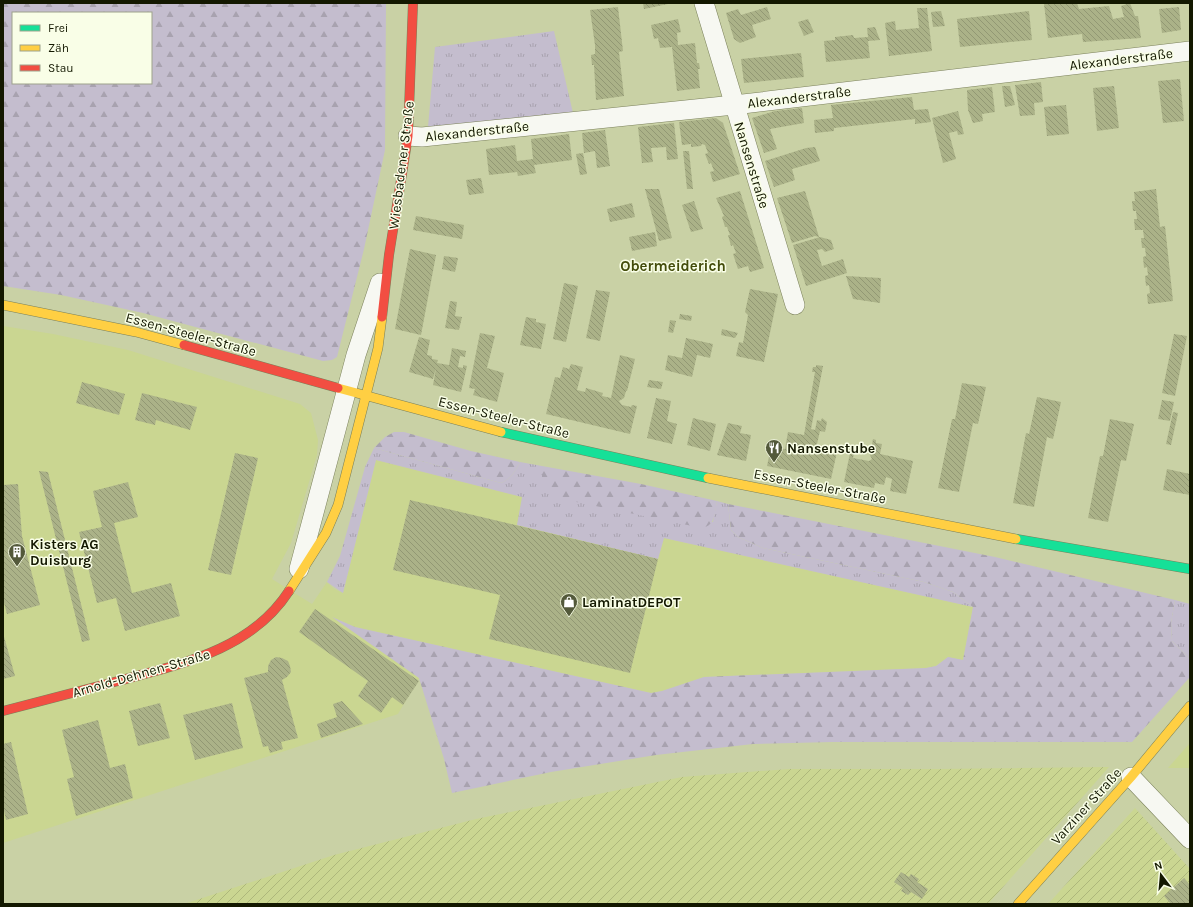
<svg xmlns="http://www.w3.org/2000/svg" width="1193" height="907" viewBox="0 0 1193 907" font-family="Karla,sans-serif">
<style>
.built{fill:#cad691}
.industrial{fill:url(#industrial-furrows)}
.grass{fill:url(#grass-tufts)}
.forest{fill:url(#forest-firs);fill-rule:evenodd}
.building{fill:url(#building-back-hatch)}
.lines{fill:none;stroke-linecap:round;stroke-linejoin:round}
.street-casing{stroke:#7b815b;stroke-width:20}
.fast-casing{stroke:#7b815b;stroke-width:10}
.slow-casing{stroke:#7b815b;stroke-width:10}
.jam-casing{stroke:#7b815b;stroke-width:10}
.street{stroke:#f7f8f2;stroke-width:19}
.fast{stroke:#16e098;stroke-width:9}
.slow{stroke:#ffcf43;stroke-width:9}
.jam{stroke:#f24e42;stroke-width:9}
.labels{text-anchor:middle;stroke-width:3;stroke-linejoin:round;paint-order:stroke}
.street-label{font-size:14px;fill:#131800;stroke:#f9fee7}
.poi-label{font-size:14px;font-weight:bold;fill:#131800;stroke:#f9fee7;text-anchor:start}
.neighbourhood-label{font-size:15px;font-weight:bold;fill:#434c0b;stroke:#f9fee7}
</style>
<defs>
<pattern id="industrial-furrows" width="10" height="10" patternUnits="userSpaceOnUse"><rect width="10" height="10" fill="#cad691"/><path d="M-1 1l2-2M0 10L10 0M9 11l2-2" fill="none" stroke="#adb77b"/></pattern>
<pattern id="grass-tufts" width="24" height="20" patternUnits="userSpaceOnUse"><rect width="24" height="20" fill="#c4bdce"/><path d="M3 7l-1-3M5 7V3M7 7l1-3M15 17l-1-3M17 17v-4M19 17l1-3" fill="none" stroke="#a8a2af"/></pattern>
<pattern id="forest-firs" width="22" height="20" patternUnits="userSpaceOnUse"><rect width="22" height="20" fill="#c4bdce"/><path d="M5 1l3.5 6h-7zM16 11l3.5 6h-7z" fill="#a8a2af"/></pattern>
<pattern id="building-back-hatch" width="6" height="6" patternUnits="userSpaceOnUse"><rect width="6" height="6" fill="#abb288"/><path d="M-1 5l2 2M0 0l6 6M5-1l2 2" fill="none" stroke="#929874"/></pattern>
</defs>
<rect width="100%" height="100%" fill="#c9d1a5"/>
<!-- built -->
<g class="built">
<polygon points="3,326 53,334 128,350 300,404 311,413 318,440 317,455 291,543 272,579 312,604 327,582 334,589 343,593 376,460 523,497 517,525 658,559 664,538 973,607 963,660 948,657 936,666 926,668 704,677 662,691 651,693 355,627 334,618 419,678 398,714 3,843"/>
<polygon points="1190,743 1190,768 1168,768"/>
</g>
<!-- industrial -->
<g class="industrial">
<polygon points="1109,767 988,904 184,904 334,855 476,819 682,777 789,769 940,769"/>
<polygon points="1135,808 1190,869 1190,904 1048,904"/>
</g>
<!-- grass -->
<g class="grass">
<polygon points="554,31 573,113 428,127 435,47"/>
<path d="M374,448L501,483C511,478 515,472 520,462L542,466V484L713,522L717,501L728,504L731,530L738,537L763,548L924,582L953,592L973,607L664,538L658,559L517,525L522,497L376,460L343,593L327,582L340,556L365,467Z"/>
<polygon points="1175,600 1190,604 1190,659 1172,641 1171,623"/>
</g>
<!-- forest -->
<g class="forest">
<path d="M3,3H386L385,150L364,249L337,357L332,360L323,361L143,313L61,295L3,286ZM13,13H151V83H13Z"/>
<path d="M394,432H404L471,451L520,462C515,472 511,478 501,483L374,448L385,437Z"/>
<path d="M542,466L641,484L717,501C715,513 715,526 702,528L552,497L542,484Z"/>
<polygon points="728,504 995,557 1175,600 1171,623 1172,641 1190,659 1190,677 1132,742 832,742 753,744 656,755 551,772 452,793 444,759 419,678 332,617 355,627 651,693 662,691 704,677 926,668 936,666 948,657 963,660 973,607 953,592 924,582 763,548 738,537 731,530"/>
</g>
<!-- building -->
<g class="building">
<polygon points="643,3 668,3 668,4 644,9"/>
<polygon points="1057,3 1077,3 1079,9 1109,6 1113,19 1124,17 1121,6 1130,3 1135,16 1138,16 1141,38 1083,42 1082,34 1048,38 1044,4"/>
<polygon points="618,7 623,51 619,52 624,96 596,100 594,65 592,65 591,55 595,54 595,45 590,10"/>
<polygon points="767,7 771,19 752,25 756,37 740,43 734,39 726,13 738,9 741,15"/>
<polygon points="1179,7 1181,30 1162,33 1159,9"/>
<polygon points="917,8 927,8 932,51 889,56 885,23 895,21 896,30 919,28"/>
<polygon points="941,11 945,26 933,27 931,12"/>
<polygon points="1029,11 1032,40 960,47 957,19"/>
<polygon points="678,19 681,32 677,33 678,45 695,43 697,63 699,63 700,69 698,69 700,88 677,91 672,47 660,48 658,38 654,39 651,25"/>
<polygon points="808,19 814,32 804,36 798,22"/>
<polygon points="875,27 880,40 868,41 870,58 826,62 824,41 835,40 835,37 853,35 854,38 868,37 867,28"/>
<polygon points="801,53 804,77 744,83 741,59"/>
<polygon points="1180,79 1184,121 1163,123 1158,81"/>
<polygon points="1041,82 1043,102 1034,103 1035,115 1020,116 1015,85"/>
<polygon points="1002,86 1010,86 1015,105 1005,107"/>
<polygon points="1114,86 1119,128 1097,131 1093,88"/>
<polygon points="992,87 995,112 982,114 983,121 973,123 968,110 967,90"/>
<polygon points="912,97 914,110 928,109 931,122 915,124 915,119 834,128 834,131 815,133 814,120 833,118 831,105"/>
<polygon points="1066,105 1069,134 1047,136 1044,107"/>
<polygon points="802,108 804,123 770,129 777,149 764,153 752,118 775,111"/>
<polygon points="958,111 964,134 958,135 957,131 949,133 956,159 943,163 932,118"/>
<polygon points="716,118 723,123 740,174 713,182 710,172 714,171 711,163 709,164 705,154 708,153 705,145 702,144 701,146 691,147 691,144 682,145 679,122"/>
<polygon points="674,123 678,159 667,160 666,147 651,148 653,162 642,163 638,127"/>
<polygon points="605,130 610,166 597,168 595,151 584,153 582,133"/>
<polygon points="569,134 572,160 534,165 536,173 518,176 517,172 489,175 486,149 515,145 517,161 533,159 531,139"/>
<polygon points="815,147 820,161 792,169 795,180 774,187 765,161 806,148"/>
<polygon points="683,151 689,151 693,189 687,189"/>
<polygon points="583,153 587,174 580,175 576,154"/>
<polygon points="481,178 484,193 469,195 466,180"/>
<polygon points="645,189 659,189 672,238 659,241"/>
<polygon points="1156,189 1160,227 1165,226 1173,301 1148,304 1147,294 1150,293 1149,285 1146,286 1145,276 1148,275 1147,267 1144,268 1143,257 1146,256 1145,248 1142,248 1141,238 1144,238 1143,230 1135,230 1134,219 1137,219 1136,211 1133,211 1132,201 1135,201 1134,192"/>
<polygon points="740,191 764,268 750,272 748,266 738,269 733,254 736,253 733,245 731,246 728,235 730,235 727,227 725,227 722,217 724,216 716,198"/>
<polygon points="805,191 819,237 815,236 792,243 777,198"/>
<polygon points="694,201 703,229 691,232 682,205"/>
<polygon points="632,203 635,217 610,222 607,209"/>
<polygon points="416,216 464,225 462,239 413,230"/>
<polygon points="655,232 657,246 632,251 629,237"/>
<polygon points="820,237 831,240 834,249 825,252 822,249 817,250 822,266 843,259 847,273 806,286 793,245"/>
<polygon points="410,249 436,255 421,335 395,329"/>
<polygon points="444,256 458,258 455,272 442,269"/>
<polygon points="846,276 881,278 880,303 853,299"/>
<polygon points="564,283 578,286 566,342 553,339"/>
<polygon points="750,289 778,294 764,362 736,356 739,342 743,343 748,315 745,312"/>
<polygon points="596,290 610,292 600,341 586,338"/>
<polygon points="450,301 457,302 455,316 462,317 459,330 445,328"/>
<polygon points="680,314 692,316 691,321 679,319"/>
<polygon points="526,317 536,319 536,322 546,324 541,349 520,345"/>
<polygon points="670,320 676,321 673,333 668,332"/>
<polygon points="722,329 738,333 735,338 721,335"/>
<polygon points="480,333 495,336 487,368 504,373 497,402 473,395 475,389 469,388"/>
<polygon points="1174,334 1187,336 1175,396 1162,393"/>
<polygon points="419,337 430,340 427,355 432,356 432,359 438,360 437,363 449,365 452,348 466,351 465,357 460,356 458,367 463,368 463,365 467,366 461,392 433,385 436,368 433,379 409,372"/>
<polygon points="686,338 713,344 710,358 697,355 692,377 665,370 668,355 682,358"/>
<polygon points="620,355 635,359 627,391 626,391 624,398 619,401 622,405 631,407 632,405 637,406 630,434 546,414 555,377 560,378 563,367 569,369 571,364 583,367 577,390 585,392 586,388 603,393 602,396 611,398"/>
<polygon points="816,365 823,366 811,429 815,430 817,420 821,421 822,418 827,422 825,432 820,431 817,444 812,448 814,451 832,454 832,451 837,452 831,479 767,466 771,447 785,449 788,432 804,435 815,372 812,372 813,367 816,367"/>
<polygon points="649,380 663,382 661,389 647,387"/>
<polygon points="82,382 125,394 119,415 76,403"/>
<polygon points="962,383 986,387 978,424 973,423 959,492 938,488 952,419 955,419"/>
<polygon points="142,393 197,407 190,430 156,420 155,425 135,420"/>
<polygon points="1037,397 1061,402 1053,439 1047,437 1034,507 1013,503 1026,433 1029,434"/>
<polygon points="656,398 671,401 667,421 677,424 672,444 647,438"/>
<polygon points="1162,400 1174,402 1170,421 1158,419"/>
<polygon points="1173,412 1178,413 1171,445 1166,444"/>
<polygon points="693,418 716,424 710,451 687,445"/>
<polygon points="1110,419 1134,424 1126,461 1121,460 1108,522 1088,518 1100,456 1103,456"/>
<polygon points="728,423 742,426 740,433 751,435 746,461 717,455"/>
<polygon points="873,439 876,440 876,443 882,444 880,454 913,461 906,494 890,491 892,479 886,477 884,485 875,483 874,488 844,482 850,453 854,454 853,458 869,461 872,459 870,455"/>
<polygon points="235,453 258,458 231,575 208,570"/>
<polygon points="1167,469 1190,474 1190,495 1163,490"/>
<polygon points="39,471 48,472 90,640 82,642"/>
<polygon points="128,482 138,517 114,523 132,593 171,583 180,616 125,631 116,598 97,603 79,532 102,527 93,491"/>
<polygon points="18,484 22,536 40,605 7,614 3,599 3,485"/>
<polygon points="410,500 658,559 630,673 489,639 500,595 393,570"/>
<polygon points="315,609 419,681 403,705 392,697 381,713 358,696 368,681 299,632"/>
<polygon points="3,633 15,676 3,679"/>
<polygon points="276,657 282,658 288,661 290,666 291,672 287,677 282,680 298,738 281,742 283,749 270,753 268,746 263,747 244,678 268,672 268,666 271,660"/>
<polygon points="342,701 363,724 321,738 317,724 337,717 333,704"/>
<polygon points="160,703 170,738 138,746 129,711"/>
<polygon points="232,703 243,748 195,760 183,715"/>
<polygon points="98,720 110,768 125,764 133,798 76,816 67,779 74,777 62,730"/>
<polygon points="11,742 28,814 6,820 3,806 3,744"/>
<polygon points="901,872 909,877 911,874 919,879 917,882 928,889 922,899 911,892 908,895 901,891 903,888 894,882"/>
<polygon points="1184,878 1190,885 1190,904 1171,904 1164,896"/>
</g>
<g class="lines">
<defs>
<g id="street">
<polyline points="704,3 795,305"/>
<polyline points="408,136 422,137 734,105 1190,51"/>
<polyline points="299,569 356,355 380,283"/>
<polyline points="1131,777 1190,839"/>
</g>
<g id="fast">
<polyline points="501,432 708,478"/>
<polyline points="1016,539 1190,569"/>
</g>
<g id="slow">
<polyline points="3,305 136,332 184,345"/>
<polyline points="338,388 501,432"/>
<polyline points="708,478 1016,539"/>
<polyline points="289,591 326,533 338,505 378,348 382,317"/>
<polyline points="1018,904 1131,777 1190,706"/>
</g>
<g id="jam">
<polyline points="382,317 389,255 408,136 413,3"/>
<polyline points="184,345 338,388"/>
<path d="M3,711C41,701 80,691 118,681C181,664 251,650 289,591"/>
</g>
</defs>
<!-- street casing -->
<use href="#street" class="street-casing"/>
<!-- fast casing -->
<use href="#fast" class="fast-casing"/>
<!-- slow casing -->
<use href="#slow" class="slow-casing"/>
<!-- jam casing -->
<use href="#jam" class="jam-casing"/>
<!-- street -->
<use href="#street" class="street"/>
<!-- fast -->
<use href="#fast" class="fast"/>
<!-- slow -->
<use href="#slow" class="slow"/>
<!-- jam -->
<use href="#jam" class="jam"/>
</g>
<!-- icons -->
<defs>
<symbol id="restaurant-pin" viewBox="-11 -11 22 30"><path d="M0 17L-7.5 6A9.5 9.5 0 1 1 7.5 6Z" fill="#53593a" stroke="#f9fee7"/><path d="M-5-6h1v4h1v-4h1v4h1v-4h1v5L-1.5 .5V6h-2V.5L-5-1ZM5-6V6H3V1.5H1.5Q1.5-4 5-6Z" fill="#fff"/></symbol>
<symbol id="building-pin" viewBox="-11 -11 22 30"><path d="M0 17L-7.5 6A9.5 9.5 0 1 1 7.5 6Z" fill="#53593a" stroke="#f9fee7"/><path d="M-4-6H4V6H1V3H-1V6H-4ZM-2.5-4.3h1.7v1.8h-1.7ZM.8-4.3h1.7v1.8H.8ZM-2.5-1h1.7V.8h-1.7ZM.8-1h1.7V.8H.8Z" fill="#fff"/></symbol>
<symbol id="shop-pin" viewBox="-11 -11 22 30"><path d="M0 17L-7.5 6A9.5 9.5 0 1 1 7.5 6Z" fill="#53593a" stroke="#f9fee7"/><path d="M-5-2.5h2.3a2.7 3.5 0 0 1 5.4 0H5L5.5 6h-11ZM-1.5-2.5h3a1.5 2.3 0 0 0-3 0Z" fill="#fff"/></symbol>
</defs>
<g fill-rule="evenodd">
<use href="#restaurant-pin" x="764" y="438" width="20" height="27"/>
<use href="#building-pin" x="7" y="542" width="20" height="27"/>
<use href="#shop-pin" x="559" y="592" width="20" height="27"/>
</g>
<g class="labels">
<!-- street labels -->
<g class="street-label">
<text transform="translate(1121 59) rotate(-7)" y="5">Alexanderstraße</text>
<text transform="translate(799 97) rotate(-7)" y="5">Alexanderstraße</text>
<text transform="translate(477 131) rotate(-6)" y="5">Alexanderstraße</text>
<text transform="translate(401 165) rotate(-83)" y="5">Wiesbadener Straße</text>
<text transform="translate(752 165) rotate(73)" y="5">Nansenstraße</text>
<text transform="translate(191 334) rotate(15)" y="5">Essen-Steeler-Straße</text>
<text transform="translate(504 417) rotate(14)" y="5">Essen-Steeler-Straße</text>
<text transform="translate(820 486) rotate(11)" y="5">Essen-Steeler-Straße</text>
<text transform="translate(141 673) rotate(-16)" y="5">Arnold-Dehnen-Straße</text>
<text transform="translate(1086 806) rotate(-48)" y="5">Varziner Straße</text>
</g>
<!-- poi labels -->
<g class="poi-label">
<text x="787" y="453">Nansenstube</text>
<text x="30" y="549">Kisters AG<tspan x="30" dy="16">Duisburg</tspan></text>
<text x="582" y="607">LaminatDEPOT</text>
</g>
<!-- neighbourhood labels -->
<g class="neighbourhood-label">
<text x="673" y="271">Obermeiderich</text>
</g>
</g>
<!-- border -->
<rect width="1193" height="907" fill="none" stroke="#131800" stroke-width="8"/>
<!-- legend -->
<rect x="12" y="12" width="140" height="72" fill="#f9fee7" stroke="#9da28b"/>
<rect x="20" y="25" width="20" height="6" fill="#16e098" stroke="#9da28b"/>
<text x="48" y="32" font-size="12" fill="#131800">Frei</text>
<rect x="20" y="45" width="20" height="6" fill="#ffcf43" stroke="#9da28b"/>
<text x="48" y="52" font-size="12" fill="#131800">Zäh</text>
<rect x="20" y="65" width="20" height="6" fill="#f24e42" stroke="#9da28b"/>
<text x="48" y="72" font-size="12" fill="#131800">Stau</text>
<!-- north arrow -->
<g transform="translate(1161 875) rotate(344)" stroke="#f9fee7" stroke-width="3" paint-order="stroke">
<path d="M0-3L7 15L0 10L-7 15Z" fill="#131800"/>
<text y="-6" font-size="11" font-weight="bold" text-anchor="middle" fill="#131800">N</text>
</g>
</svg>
